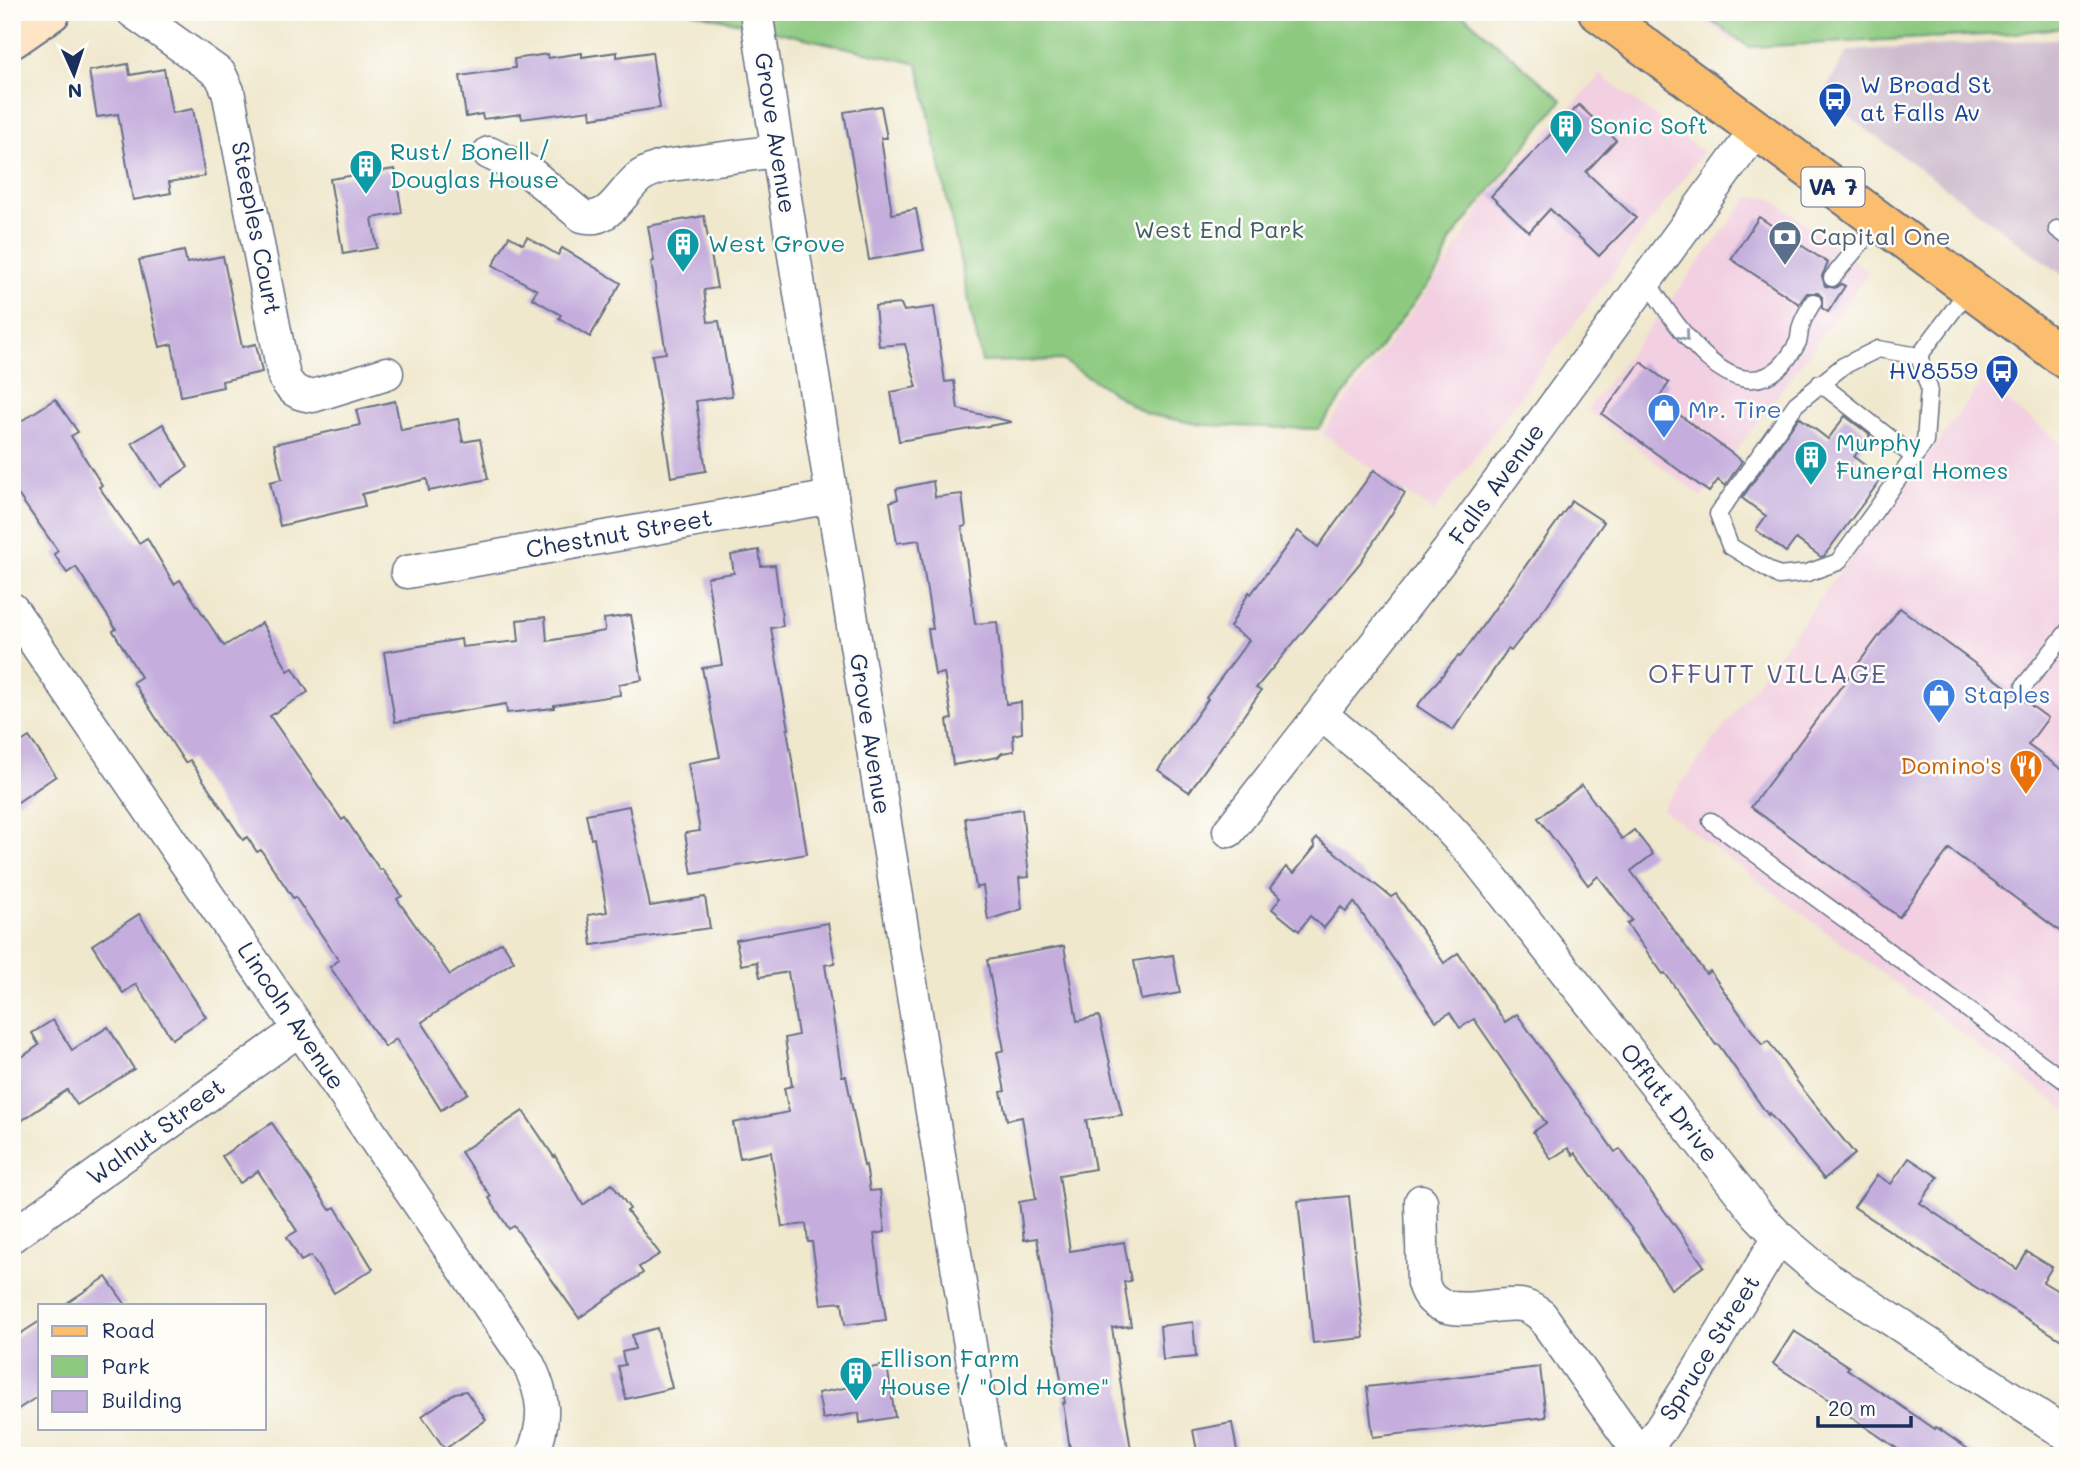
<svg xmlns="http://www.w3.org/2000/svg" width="2080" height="1468" viewBox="0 0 2080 1468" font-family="Mali,sans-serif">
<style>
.built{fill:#f2cfe1}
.industrial{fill:#cfbdcf}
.green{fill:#8dca80;stroke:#547c6f;stroke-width:2}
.building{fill:#c5aedd}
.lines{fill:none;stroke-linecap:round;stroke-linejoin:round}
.service-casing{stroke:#667085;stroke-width:19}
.minor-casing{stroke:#667085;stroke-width:35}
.secondary-casing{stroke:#667085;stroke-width:42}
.primary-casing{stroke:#667085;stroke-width:42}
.service{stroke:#fff;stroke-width:16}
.minor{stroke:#fff;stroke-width:32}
.secondary{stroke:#fde5c5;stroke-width:38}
.primary{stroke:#fbbd6e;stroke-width:38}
.oneway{stroke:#8d97ae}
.labels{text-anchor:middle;stroke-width:5;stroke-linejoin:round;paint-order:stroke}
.shield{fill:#fdfcf7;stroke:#5f6c8c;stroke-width:2}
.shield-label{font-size:23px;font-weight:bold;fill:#1b2f5e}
.transit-label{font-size:24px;fill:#164399;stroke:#fdfcf7;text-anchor:start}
.culture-label{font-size:24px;fill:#0d838f;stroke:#fdfcf7;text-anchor:start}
.street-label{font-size:24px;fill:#1b2f5e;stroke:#fdfcf7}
.park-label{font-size:24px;fill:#3d5e68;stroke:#fdfcf7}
.service-label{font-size:24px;fill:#4e5e75;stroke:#fdfcf7;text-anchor:start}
.shop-label{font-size:24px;fill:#366cbe;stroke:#fdfcf7;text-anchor:start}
.food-label{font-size:24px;fill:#c56008;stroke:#fdfcf7;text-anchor:end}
.neighbourhood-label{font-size:26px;letter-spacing:2px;fill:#565b8a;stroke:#fdfcf7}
</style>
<rect width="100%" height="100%" fill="#fdfcf7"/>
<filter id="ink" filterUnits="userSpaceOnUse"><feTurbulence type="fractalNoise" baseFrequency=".0143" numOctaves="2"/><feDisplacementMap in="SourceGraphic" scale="14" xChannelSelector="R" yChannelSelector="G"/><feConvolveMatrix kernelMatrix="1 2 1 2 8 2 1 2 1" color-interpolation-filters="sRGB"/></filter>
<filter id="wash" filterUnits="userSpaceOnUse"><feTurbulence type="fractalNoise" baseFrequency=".00686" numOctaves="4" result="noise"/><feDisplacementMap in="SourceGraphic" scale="28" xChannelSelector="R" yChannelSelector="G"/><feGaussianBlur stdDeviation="1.57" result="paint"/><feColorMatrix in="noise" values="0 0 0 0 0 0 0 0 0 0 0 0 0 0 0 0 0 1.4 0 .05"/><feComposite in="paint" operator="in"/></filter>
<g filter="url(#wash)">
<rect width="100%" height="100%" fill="#f0e8cd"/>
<!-- built -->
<g class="built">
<polygon points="1693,12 1754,12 1734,43"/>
<polygon points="1599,74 1703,152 1434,512 1322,433 1448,263 1490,193 1597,79"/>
<polygon points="1749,197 1770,197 1869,272 1702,497 1589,411 1589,407"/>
<polygon points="1982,383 2068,448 2068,1112 1662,809"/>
</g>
<!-- industrial -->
<polygon class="industrial" points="2068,38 2068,279 1822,96 1848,51"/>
<!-- green -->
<g class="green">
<polygon points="691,12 1460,12 1562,100 1450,241 1442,266 1318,429 1203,425 1146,414 1062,360 982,362 918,64"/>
<polygon points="1699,12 2068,12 2068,27 2004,34 1749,47"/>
</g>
<g id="blocks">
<!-- building -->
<g class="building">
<polygon points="617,52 617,57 652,52 660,108 591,118 590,110 522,119 521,114 483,119 482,114 466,117 460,76 515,68 514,59 548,54 548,58 582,53 582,57"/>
<polygon points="128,64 130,75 164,69 172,113 193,109 205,176 169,182 171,193 133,200 118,114 97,117 89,71"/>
<polygon points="1579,105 1616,140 1586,172 1636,218 1599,256 1550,209 1529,232 1491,196"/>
<polygon points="881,106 887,138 881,138 892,214 916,209 924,250 869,260 844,112"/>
<polygon points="395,169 402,213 372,218 377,248 343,254 330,179"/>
<polygon points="704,216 717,288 704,290 708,322 719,321 732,396 696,401 706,471 671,477 652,355 666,353 651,262 654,261 648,226"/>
<polygon points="1759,217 1828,263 1822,276 1825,286 1835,288 1841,284 1845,286 1828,312 1822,308 1822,297 1818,293 1807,293 1799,304 1731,259"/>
<polygon points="509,236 523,244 527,237 558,255 562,248 621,283 590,337 559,318 561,315 532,298 537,290 493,265"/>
<polygon points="184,251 187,263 223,256 242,347 256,344 262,372 222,381 223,387 181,396 172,344 160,347 139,260"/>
<polygon points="901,304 904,311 934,307 945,382 954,381 958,409 1012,422 899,441 891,392 917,387 905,344 879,346 875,306"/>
<polygon points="1641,362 1669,383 1658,399 1742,461 1725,486 1718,480 1709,492 1602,414"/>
<polygon points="55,399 78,432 71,436 102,485 99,487 139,543 147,538 174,584 180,580 224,646 262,623 288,671 293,668 308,692 270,716 342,820 345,818 380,870 382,869 402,896 397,899 450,975 502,942 514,961 422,1022 468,1093 441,1110 396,1039 385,1047 330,967 339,960 295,897 293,898 261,850 257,852 247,837 243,840 190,760 185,763 133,682 141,677 113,631 116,629 76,567 67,573 54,554 58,551 12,486 12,427"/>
<polygon points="395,401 401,430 458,419 463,442 480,439 488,479 429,491 427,479 362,494 365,506 280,526 270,482 282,479 274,444 360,425 356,410"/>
<polygon points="1845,416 1870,435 1854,457 1882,478 1824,556 1821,557 1796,539 1786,552 1756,530 1766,516 1742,498 1799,417 1828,439"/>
<polygon points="163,424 188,467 160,486 132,443"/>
<polygon points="1374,470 1405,493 1360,563 1256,688 1261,691 1189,792 1158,770 1208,699 1206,698 1249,640 1230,627 1249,592 1251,594 1298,531 1318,547"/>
<polygon points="933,481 935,497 962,494 966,526 962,527 975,624 997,622 1006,704 1021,702 1022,733 1013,735 1014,751 1002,753 998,757 953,765 947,720 952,719 944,673 935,675 928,629 933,629 919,540 897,543 890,502 898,499 896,489"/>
<polygon points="1572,501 1604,522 1547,605 1511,651 1508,649 1453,730 1417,706 1458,656 1460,657"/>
<polygon points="759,550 761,566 775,565 783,626 771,628 789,729 787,729 807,854 692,874 685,833 700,831 688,763 720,757 702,668 722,665 707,577 734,573 731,555"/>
<polygon points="1900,608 2048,718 2028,745 2068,774 2068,937 1949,849 1899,917 1751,807"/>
<polygon points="631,615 642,680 619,684 620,695 554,705 554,708 507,713 506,704 395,722 384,652 461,639 462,647 519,641 517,620 545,617 547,641 605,631 604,619"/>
<polygon points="29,737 56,776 12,806 12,748"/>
<polygon points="1582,785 1622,839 1634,830 1653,854 1631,871 1706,974 1710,971 1762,1045 1768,1041 1804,1091 1855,1154 1824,1179 1769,1113 1768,1115 1718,1044 1716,1045 1665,973 1663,974 1627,924 1632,920 1598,876 1588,885 1538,818"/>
<polygon points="629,806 650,906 705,897 710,928 592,945 588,915 607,912 594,838 591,839 586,814"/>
<polygon points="1022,809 1029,877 1019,878 1022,909 988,920 983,886 976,888 965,818"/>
<polygon points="1317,838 1391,897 1396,894 1444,963 1458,953 1505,1022 1517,1014 1615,1152 1620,1149 1704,1266 1671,1289 1639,1239 1575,1153 1573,1155 1568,1148 1551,1159 1533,1132 1546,1123 1474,1019 1460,1028 1450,1013 1436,1021 1354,902 1346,912 1341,907 1324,928 1310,916 1299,931 1272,909 1281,897 1270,888 1286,867 1294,873 1315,847 1313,843"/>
<polygon points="139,914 206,1017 172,1039 136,984 123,993 92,945"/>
<polygon points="828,923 835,963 825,965 842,1076 846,1076 864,1166 866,1165 870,1191 880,1190 885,1232 874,1234 886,1320 845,1325 842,1302 821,1304 812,1242 808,1242 806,1224 782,1227 771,1152 740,1158 733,1123 789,1112 784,1088 792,1086 785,1038 798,1035 788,972 760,977 757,962 741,965 736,940"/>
<polygon points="1064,946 1077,1021 1099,1016 1122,1115 1086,1120 1095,1169 1059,1175 1070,1251 1124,1242 1131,1281 1124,1282 1131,1326 1112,1328 1132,1456 1071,1456 1063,1403 1065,1403 1037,1238 1024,1240 1019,1202 1036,1199 1022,1117 1007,1120 1001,1092 1005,1091 997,1052 1004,1050 987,960"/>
<polygon points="1173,955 1180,993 1141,1000 1134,961"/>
<polygon points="53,1020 72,1050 108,1027 134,1069 77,1105 67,1090 12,1127 12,1064 39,1045 32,1033"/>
<polygon points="523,1111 554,1157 555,1156 583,1205 612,1184 630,1209 627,1211 660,1254 639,1267 643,1273 579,1318 514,1226 509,1229 489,1198 491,1197 461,1152"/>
<polygon points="272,1123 330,1210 335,1207 373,1269 334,1293 311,1256 301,1261 287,1237 297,1231 258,1171 240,1183 222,1156"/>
<polygon points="1909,1158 1938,1177 1920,1203 2017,1269 2027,1252 2052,1267 2043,1282 2068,1297 2068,1344 1969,1283 1854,1207 1877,1175 1891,1184"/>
<polygon points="1349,1196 1364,1338 1313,1343 1298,1201"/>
<polygon points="106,1277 126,1305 64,1305"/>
<polygon points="40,1321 40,1395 12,1413 12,1339"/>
<polygon points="1193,1322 1196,1357 1163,1360 1160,1326"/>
<polygon points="657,1328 672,1388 626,1399 618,1366 625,1365 622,1352 635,1349 632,1335"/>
<polygon points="1794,1331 1849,1367 1847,1369 1935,1429 1936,1427 1978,1456 1908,1456 1845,1413 1846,1411 1773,1364"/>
<polygon points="887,1365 895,1417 860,1423 859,1413 823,1419 818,1393 855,1386 853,1371"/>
<polygon points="1540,1367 1546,1417 1373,1437 1367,1387"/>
<polygon points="466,1391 486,1420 445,1449 422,1416 455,1393"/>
<polygon points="1232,1423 1238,1456 1198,1456 1193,1430"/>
</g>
</g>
</g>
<g filter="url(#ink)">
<use href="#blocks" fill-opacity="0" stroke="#667085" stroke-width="2"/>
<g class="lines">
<defs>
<g id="service">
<polyline points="2057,229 2068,237"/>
<polyline points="1832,278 1879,221"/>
<path d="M1646,280C1670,315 1728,412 1779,368C1785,363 1794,350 1798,342C1800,337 1799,331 1801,326C1803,318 1809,309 1813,302"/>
<polygon points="1878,349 1919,356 1929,388 1925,442 1838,562 1807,573 1779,576 1730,546 1718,514 1796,404 1843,366"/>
<polyline points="1919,356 1970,288"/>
<polyline points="1820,383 1914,457"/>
<polyline points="2024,686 2068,631"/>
<polyline points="1711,821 2068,1083"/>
</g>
<g id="minor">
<path d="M133,12L209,66L220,74L228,91L284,377C291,390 298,395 313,396L387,373"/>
<polyline points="756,12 832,497 988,1456"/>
<path d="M489,153L529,172L582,216C609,224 621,193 638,178C645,172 655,169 664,166L777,151"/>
<polyline points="407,572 832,497"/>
<path d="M12,609L528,1363C545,1397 547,1420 532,1456"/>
<polyline points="1321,714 1422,799 1473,854 1758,1215 1779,1237 1825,1276 2068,1435"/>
<polyline points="1229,831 1448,551 1756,130"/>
<path d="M1421,1201L1423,1283C1435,1326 1490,1301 1521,1305C1529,1306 1535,1311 1541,1315L1640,1454"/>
<polyline points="12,1236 300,1029"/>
<polyline points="1638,1456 1660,1430 1691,1382 1779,1237"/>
</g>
<polyline id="secondary" points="12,39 51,12"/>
<polyline id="primary" points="1598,12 2068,361"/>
</defs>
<!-- service casing -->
<use href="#service" class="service-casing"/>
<!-- minor casing -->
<use href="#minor" class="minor-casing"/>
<!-- secondary casing -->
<use href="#secondary" class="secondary-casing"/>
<!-- primary casing -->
<use href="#primary" class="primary-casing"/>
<!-- service -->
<use href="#service" class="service"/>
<!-- minor -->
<use href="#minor" class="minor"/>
<!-- secondary -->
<use href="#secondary" class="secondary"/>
<!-- primary -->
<use href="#primary" class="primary"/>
</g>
<!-- one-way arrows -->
<defs><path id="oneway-chevron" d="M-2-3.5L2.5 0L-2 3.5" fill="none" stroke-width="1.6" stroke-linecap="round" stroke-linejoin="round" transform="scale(1.75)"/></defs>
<use class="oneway" href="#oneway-chevron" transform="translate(1685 336) rotate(50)"/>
</g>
<!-- icons -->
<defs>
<symbol id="bus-pin" viewBox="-11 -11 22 30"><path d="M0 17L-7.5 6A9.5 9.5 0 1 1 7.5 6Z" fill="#1a4fb4" stroke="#fdfcf7"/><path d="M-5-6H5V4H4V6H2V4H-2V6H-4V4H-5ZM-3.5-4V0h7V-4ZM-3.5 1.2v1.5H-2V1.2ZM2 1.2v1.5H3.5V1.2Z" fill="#fff"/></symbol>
<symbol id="building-pin" viewBox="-11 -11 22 30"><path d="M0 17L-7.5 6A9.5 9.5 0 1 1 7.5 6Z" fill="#0f9aa8" stroke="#fdfcf7"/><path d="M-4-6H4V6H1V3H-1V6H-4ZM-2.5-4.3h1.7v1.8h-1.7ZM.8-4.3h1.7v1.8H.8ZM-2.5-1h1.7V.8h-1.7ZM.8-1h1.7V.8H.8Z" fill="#fff"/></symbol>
<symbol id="bank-pin" viewBox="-11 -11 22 30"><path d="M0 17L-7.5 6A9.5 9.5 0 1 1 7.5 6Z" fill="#5c6f8a" stroke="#fdfcf7"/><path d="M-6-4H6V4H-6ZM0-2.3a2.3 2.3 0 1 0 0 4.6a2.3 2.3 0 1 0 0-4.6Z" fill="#fff"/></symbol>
<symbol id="shop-pin" viewBox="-11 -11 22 30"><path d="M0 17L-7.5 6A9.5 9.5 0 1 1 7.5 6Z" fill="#3f7fe0" stroke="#fdfcf7"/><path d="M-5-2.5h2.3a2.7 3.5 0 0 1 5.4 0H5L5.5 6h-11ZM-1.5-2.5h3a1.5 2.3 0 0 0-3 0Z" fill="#fff"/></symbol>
<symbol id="restaurant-pin" viewBox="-11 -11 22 30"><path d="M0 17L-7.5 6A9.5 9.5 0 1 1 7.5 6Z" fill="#e8710a" stroke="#fdfcf7"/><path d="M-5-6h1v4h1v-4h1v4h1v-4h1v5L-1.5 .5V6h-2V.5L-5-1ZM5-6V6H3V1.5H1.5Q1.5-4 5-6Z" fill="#fff"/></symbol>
</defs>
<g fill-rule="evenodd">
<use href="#bus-pin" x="1816" y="80" width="38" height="52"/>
<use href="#building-pin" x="1547" y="107" width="38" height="52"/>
<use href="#building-pin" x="347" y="147" width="38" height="52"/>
<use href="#bank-pin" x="1766" y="218" width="38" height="52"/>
<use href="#building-pin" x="664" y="225" width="38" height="52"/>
<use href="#bus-pin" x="1983" y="352" width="38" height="52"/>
<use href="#shop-pin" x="1645" y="391" width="38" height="52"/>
<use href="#building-pin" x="1792" y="438" width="38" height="52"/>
<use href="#shop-pin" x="1920" y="676" width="38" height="52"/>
<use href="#restaurant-pin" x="2007" y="747" width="38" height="52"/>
<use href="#building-pin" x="837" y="1354" width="38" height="52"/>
</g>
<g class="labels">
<!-- shield labels -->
<rect class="shield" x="1801.5" y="167.5" width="63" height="39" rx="5"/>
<g class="shield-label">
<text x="1833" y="195">VA 7</text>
</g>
<!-- transit labels -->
<g class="transit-label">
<text x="1860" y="93">W Broad St<tspan x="1860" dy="28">at Falls Av</tspan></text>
<text x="1978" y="379" text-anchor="end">HV8559</text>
</g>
<!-- culture labels -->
<g class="culture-label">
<text x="1590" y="134">Sonic Soft</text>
<text x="390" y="160">Rust/ Bonell /<tspan x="390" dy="28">Douglas House</tspan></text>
<text x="708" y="252">West Grove</text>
<text x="1836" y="451">Murphy<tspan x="1836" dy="28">Funeral Homes</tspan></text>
<text x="880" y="1367">Ellison Farm<tspan x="880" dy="28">House / "Old Home"</tspan></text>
</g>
<!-- street labels -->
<g class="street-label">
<text transform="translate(775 133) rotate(81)" y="8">Grove Avenue</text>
<text transform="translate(256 228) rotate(79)" y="8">Steeples Court</text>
<text transform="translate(1497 484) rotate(-54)" y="8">Falls Avenue</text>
<text transform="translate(619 534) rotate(-10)" y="8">Chestnut Street</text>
<text transform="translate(870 734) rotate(81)" y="8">Grove Avenue</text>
<text transform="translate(291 1016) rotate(56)" y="8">Lincoln Avenue</text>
<text transform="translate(1669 1103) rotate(52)" y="8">Offutt Drive</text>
<text transform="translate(156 1132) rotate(-36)" y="8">Walnut Street</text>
<text transform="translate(1710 1348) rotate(-58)" y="8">Spruce Street</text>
</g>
<!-- park labels -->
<g class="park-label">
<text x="1219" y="238">West End Park</text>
</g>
<!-- service labels -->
<g class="service-label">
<text x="1810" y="245">Capital One</text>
</g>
<!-- shop labels -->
<g class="shop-label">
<text x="1688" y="418">Mr. Tire</text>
<text x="1964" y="703">Staples</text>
</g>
<!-- food labels -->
<g class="food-label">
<text x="2002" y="774">Domino's</text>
</g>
<!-- neighbourhood labels -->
<g class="neighbourhood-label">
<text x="1768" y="683">OFFUTT VILLAGE</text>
</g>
</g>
<!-- margin -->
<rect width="2080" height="1468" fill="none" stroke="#fdfcf7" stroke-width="42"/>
<!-- legend -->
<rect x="38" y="1304" width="228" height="126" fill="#fdfcf7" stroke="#a3aaba" stroke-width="2"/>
<rect x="52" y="1326" width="35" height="10" fill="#fbbd6e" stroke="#a3aaba" stroke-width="2"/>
<text x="102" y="1338" font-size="21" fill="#1b2f5e">Road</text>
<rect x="52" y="1356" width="35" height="21" fill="#8dca80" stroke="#a3aaba" stroke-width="2"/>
<text x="102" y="1374" font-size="21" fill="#1b2f5e">Park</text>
<rect x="52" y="1391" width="35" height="21" fill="#c5aedd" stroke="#a3aaba" stroke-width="2"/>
<text x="102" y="1408" font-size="21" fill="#1b2f5e">Building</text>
<!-- north arrow -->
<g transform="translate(74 74) rotate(177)" stroke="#fdfcf7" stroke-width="5" paint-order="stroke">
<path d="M0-5L12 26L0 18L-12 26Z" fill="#1b2f5e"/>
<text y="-10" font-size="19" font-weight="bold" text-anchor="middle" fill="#1b2f5e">N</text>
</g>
<!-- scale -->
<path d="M1818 1416v10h93v-10" fill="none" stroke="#1b2f5e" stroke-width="3.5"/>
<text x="1828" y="1416" font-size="21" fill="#1b2f5e" stroke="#fdfcf7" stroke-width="5" paint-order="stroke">20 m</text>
</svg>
